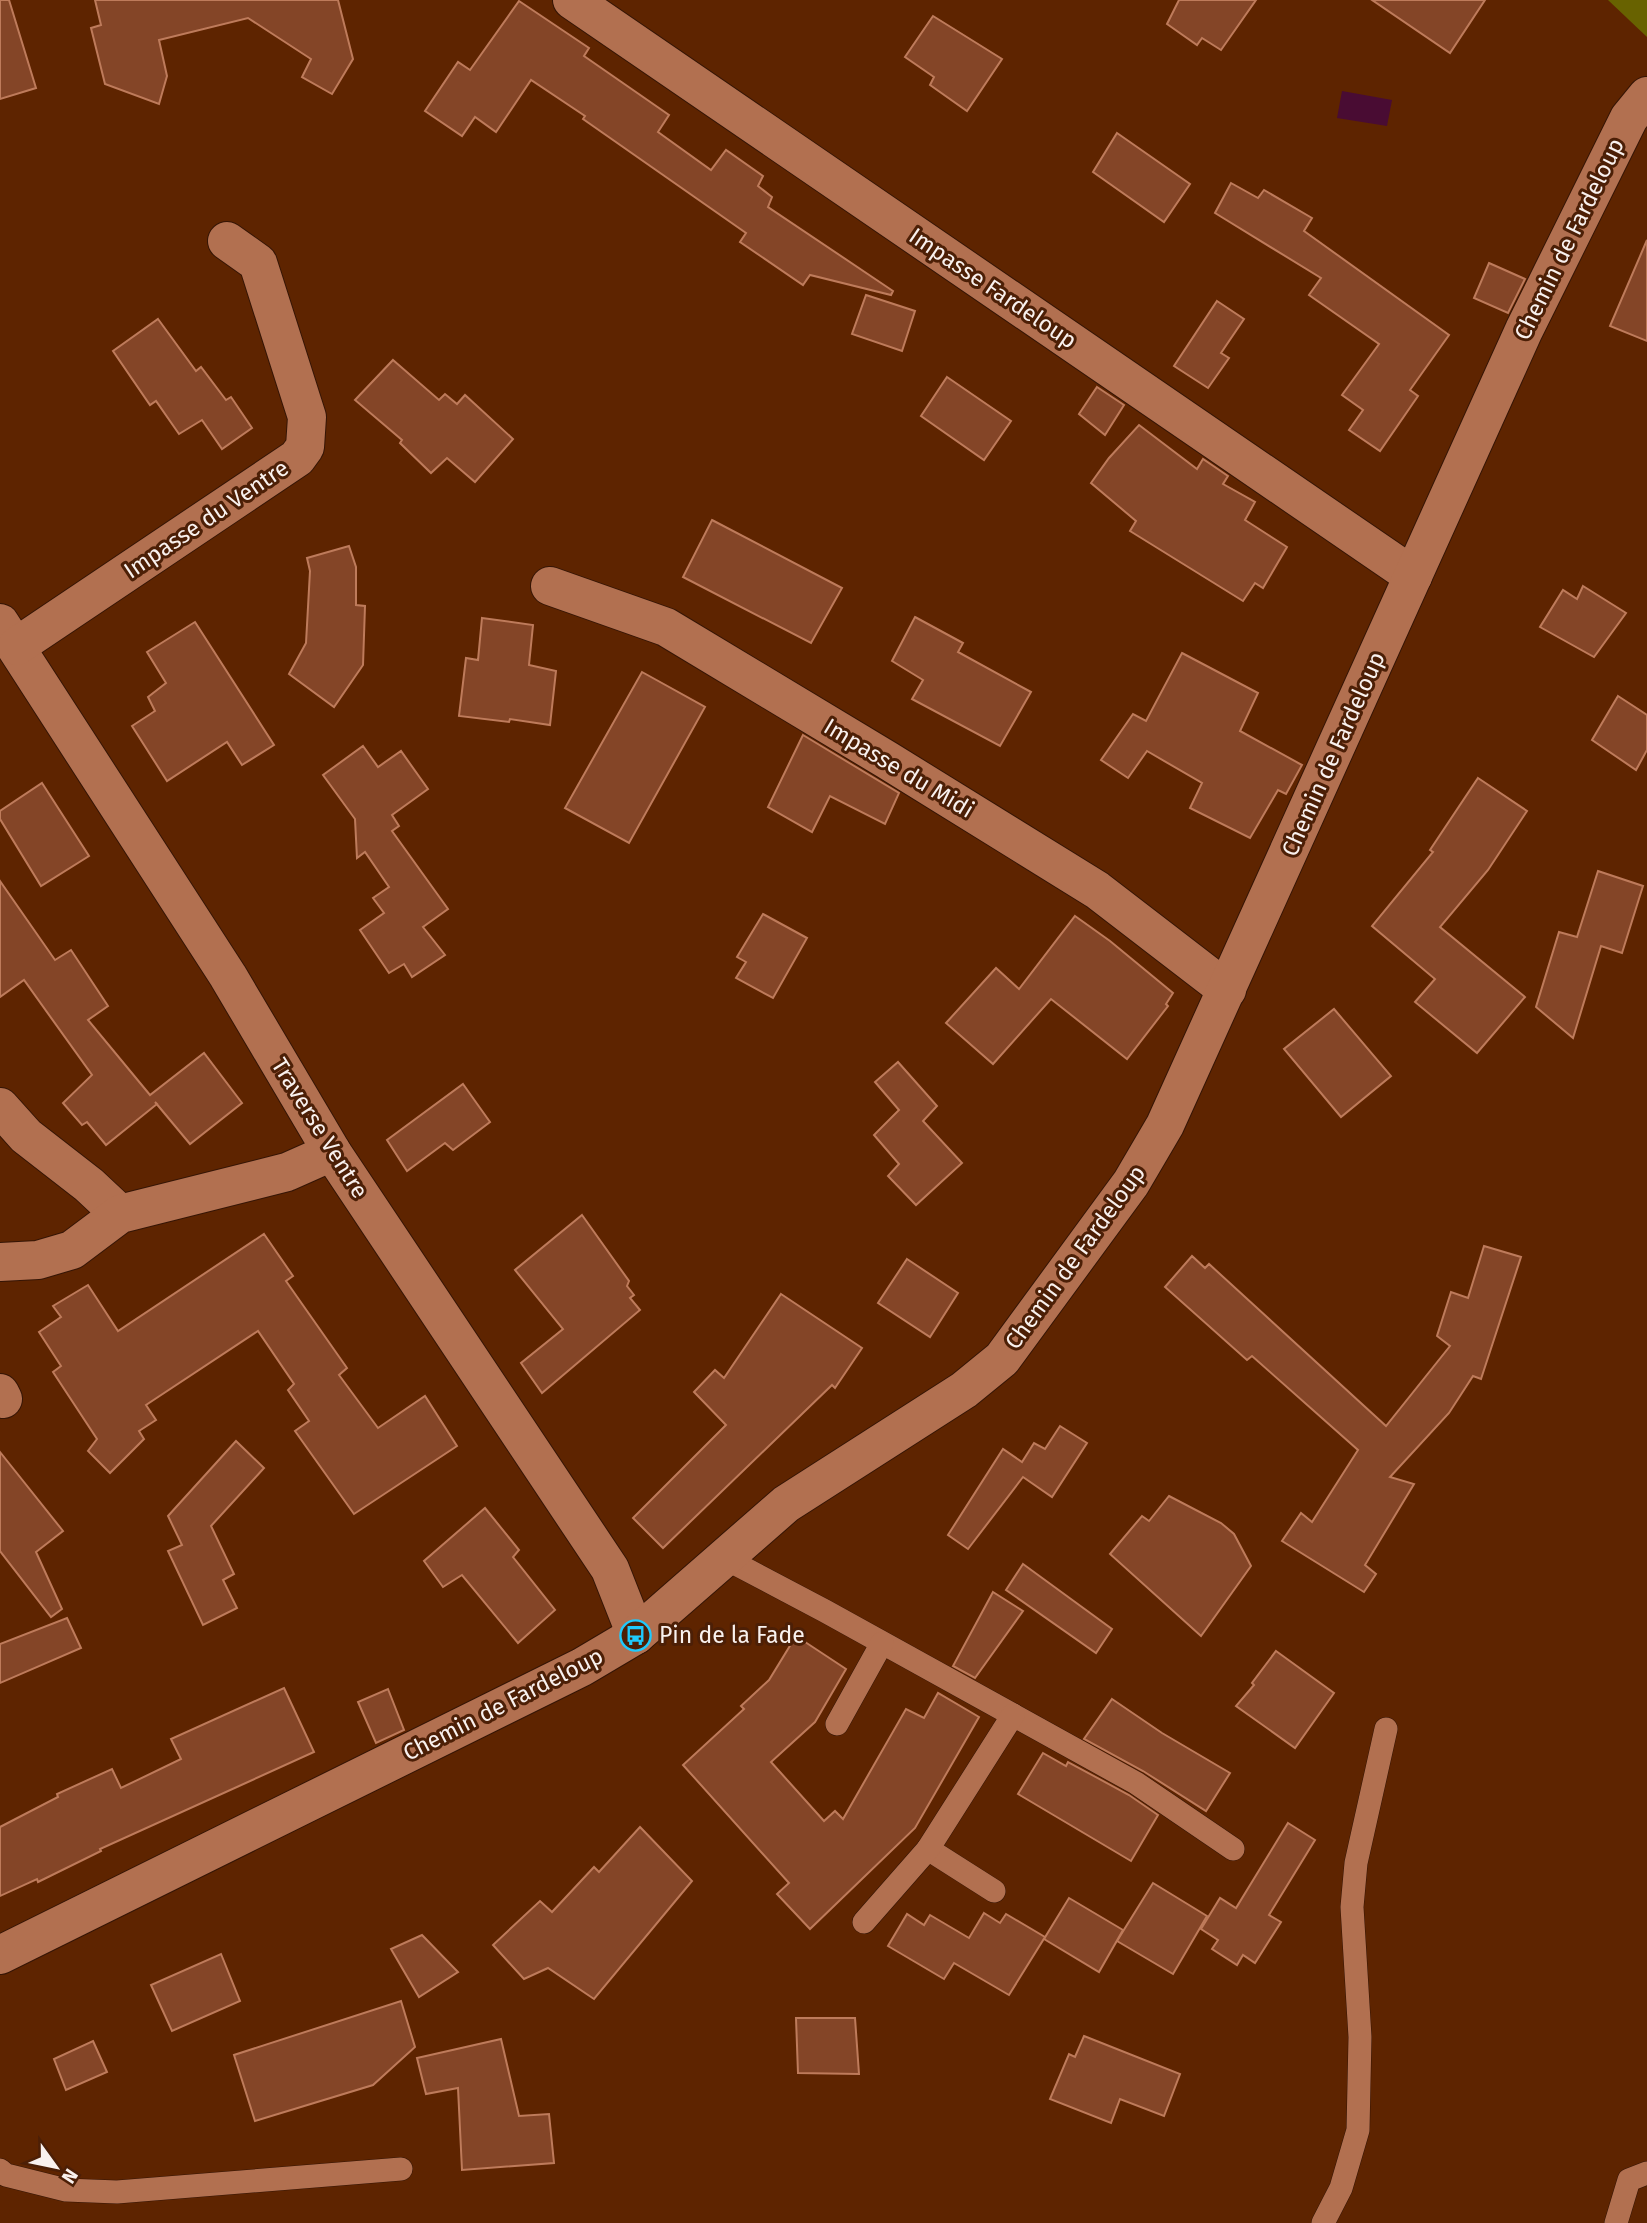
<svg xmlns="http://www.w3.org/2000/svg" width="1647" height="2223" viewBox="0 0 1647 2223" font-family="'Fira Sans',sans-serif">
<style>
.green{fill:#686200}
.water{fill:#490c33}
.building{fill:#844527;stroke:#be7b5b;stroke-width:2}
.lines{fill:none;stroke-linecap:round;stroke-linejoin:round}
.service-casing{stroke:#351505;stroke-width:24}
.minor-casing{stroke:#351505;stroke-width:40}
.service{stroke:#b27050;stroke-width:23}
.minor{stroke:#b27050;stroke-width:38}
.labels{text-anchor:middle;stroke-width:6;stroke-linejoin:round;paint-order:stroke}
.street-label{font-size:23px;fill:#f9f1ee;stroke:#4c1f06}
.poi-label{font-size:23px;fill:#f9f1ee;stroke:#4c1f06;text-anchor:start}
</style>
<rect width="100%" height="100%" fill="#5e2400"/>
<!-- green -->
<polygon class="green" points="1608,0 1647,0 1647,37"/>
<!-- water -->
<polygon class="water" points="1342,91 1392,100 1387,126 1337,118"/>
<!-- building -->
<g class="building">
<polygon points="0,0 9,0 36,88 0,99"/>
<polygon points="95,0 338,0 353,59 332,94 302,77 311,59 248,18 159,40 167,76 159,104 105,84 91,28 101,25"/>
<polygon points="1179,0 1256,0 1221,50 1202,38 1197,45 1167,24"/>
<polygon points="1372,0 1485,0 1450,53"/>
<polygon points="519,1 589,48 584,56 669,115 658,132 711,170 726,150 763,176 758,186 772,197 768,207 893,291 891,295 810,275 803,285 740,242 746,233 583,119 585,116 531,80 496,132 475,117 462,136 425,111 458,62 470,70"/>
<polygon points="933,16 1002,59 967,111 930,85 934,77 905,57"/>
<polygon points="1117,133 1190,184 1164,222 1093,172"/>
<polygon points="1231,183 1258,198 1264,190 1312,218 1304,231 1449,335 1410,390 1418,396 1380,451 1349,430 1363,410 1342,395 1379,344 1309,295 1321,278 1215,213"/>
<polygon points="1647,240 1647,341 1610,326"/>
<polygon points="1489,263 1525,279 1508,313 1474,298"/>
<polygon points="866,295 915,311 902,351 852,334"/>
<polygon points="1217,301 1244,319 1221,353 1229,358 1208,388 1174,366"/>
<polygon points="158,319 196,371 201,367 226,400 231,397 252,428 222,449 202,420 179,434 156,401 150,405 113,351"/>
<polygon points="393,360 439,400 445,394 457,404 465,395 513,439 475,482 447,458 431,473 400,443 402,440 355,400"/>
<polygon points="947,377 1011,421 984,460 921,416"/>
<polygon points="1097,387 1124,405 1105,435 1079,414"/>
<polygon points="1139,425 1197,469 1203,459 1228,476 1223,484 1255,502 1245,520 1287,547 1263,588 1255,583 1243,601 1130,531 1136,521 1091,483 1109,458"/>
<polygon points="712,520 842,588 811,643 683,577"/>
<polygon points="349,546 356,567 356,605 365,606 363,665 334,707 289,674 306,643 310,571 307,558"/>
<polygon points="1583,586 1626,613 1594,657 1540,627 1563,590 1577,599"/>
<polygon points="915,617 963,643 958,652 1031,692 1000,746 912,699 923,680 892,661"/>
<polygon points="482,618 533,625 529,665 556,671 550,725 510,719 509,722 459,716 466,658 478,660"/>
<polygon points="195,622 274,745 242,765 227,742 167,781 132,726 155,711 148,697 166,683 147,652"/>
<polygon points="1182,653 1258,693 1240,731 1302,765 1286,794 1278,790 1250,838 1190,808 1202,783 1147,751 1128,778 1101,760 1133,714 1146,721"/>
<polygon points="642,672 705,707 629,843 565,808"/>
<polygon points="1618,696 1647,715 1647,750 1636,770 1592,740"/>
<polygon points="803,735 899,793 885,824 830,796 812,832 768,807"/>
<polygon points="363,746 378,767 401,751 428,789 392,815 399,826 392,831 448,909 423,927 445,955 412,977 404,964 389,973 360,930 384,913 373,898 389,887 365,852 357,858 355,819 323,775"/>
<polygon points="1478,778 1527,811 1488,870 1440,927 1525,997 1477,1053 1415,1002 1435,979 1372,926 1433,852 1430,850"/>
<polygon points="42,783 89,856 41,886 0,819 0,811"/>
<polygon points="1598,871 1643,886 1622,953 1601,946 1573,1038 1536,1007 1559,932 1577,937"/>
<polygon points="0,881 55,960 71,950 108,1006 88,1020 150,1095 204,1053 242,1103 190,1144 155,1102 157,1104 106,1145 87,1122 82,1125 63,1103 92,1075 24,980 0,997"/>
<polygon points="763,914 807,938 773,998 736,978 746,962 737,957"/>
<polygon points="1075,916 1110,941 1173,993 1166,1004 1168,1006 1127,1059 1051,999 993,1064 946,1023 996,968 1019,989"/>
<polygon points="1334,1009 1391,1076 1341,1117 1284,1049"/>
<polygon points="898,1062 937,1106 923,1121 962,1163 916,1205 888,1176 899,1164 874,1135 899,1110 875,1082"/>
<polygon points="463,1084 490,1122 453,1150 445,1143 407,1171 387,1140"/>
<polygon points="582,1215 629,1281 627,1286 634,1295 630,1298 640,1310 542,1393 521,1363 563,1329 515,1270"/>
<polygon points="264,1234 293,1276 286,1281 347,1368 339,1375 378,1428 425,1396 457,1446 354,1514 295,1431 309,1421 288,1390 294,1384 258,1331 146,1405 156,1420 139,1431 144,1439 110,1473 88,1451 97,1439 53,1372 61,1366 39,1332 61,1317 53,1306 88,1285 118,1331"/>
<polygon points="1484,1246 1521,1257 1481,1379 1473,1376 1449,1413 1390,1477 1414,1484 1365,1565 1376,1574 1364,1592 1282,1541 1301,1513 1312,1522 1358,1450 1252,1356 1247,1360 1165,1287 1192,1256 1205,1268 1209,1264 1386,1426 1450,1346 1437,1336 1451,1292 1468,1298"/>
<polygon points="907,1259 958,1293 930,1337 878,1303"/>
<polygon points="781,1294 862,1348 835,1388 832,1385 663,1548 633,1518 726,1425 694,1392 715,1370 724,1378"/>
<polygon points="1060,1426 1087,1443 1052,1497 1023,1477 968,1549 948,1535 1003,1449 1022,1462 1034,1443 1045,1449"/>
<polygon points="236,1441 264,1468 211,1526 234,1574 223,1580 237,1608 203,1625 168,1551 182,1545 168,1516"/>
<polygon points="0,1452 63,1531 36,1552 62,1609 51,1617 0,1551"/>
<polygon points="1169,1496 1221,1523 1234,1534 1251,1566 1201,1636 1110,1554 1142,1516 1149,1521"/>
<polygon points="485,1508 519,1550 513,1557 555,1610 518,1643 462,1575 443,1587 424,1561"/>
<polygon points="1023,1564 1112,1629 1096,1653 1006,1590"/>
<polygon points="993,1592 1023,1611 975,1678 953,1666"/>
<polygon points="67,1618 81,1648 0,1683 0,1644"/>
<polygon points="796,1636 846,1669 815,1722 771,1762 824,1821 835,1811 843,1819 906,1709 924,1718 938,1693 979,1717 915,1828 810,1929 777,1894 789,1883 683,1765 744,1709 741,1706 769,1680"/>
<polygon points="1276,1651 1334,1693 1295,1748 1236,1706 1254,1685 1252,1683"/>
<polygon points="284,1688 314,1752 100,1849 101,1851 38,1882 37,1879 0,1896 0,1827 58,1797 57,1794 112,1769 121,1788 181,1759 171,1739"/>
<polygon points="388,1689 404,1730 376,1743 358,1702"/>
<polygon points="1112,1699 1162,1733 1230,1773 1206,1811 1143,1771 1084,1739"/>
<polygon points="1043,1753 1066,1766 1068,1762 1129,1795 1158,1815 1131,1861 1018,1794"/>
<polygon points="1288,1823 1315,1840 1269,1915 1281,1922 1255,1963 1243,1955 1237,1965 1212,1949 1218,1940 1201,1929 1220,1898 1236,1908"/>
<polygon points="640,1827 692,1881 594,1999 548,1968 524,1979 493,1945 540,1901 552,1912 594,1867 599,1872"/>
<polygon points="1153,1883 1207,1916 1173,1974 1117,1941"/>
<polygon points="1069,1898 1123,1930 1099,1972 1044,1939"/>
<polygon points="984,1913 1000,1923 1006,1914 1045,1937 1009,1995 954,1963 944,1979 888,1946 907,1914 924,1925 930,1915 969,1938"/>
<polygon points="422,1935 458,1972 419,1997 391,1949"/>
<polygon points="221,1954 240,2001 172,2031 151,1985"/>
<polygon points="401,2001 415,2047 373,2085 255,2121 234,2055"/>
<polygon points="796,2018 855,2018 859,2074 798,2073"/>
<polygon points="1084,2036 1180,2074 1164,2116 1120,2099 1111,2123 1050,2099 1069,2054 1075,2057"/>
<polygon points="501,2039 519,2116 549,2114 554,2163 462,2170 458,2088 426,2094 417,2058"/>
<polygon points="93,2041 107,2072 66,2090 54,2059"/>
</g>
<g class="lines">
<defs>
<g id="service">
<polyline points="726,1556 736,1564 825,1611 1136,1783 1233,1849"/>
<polyline points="837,1724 882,1643"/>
<polyline points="928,1849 994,1891"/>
<polyline points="864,1922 928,1849 1013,1715"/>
<polyline points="0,2170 6,2175 66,2190 117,2192 401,2169"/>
<polyline points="1323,2223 1341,2188 1358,2130 1360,2037 1352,1907 1356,1863 1386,1729"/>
<polyline points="1616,2223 1629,2180 1647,2173"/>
</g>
<g id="minor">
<polyline points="572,0 1413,576"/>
<polyline points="550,586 666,627 887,760 1097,890 1227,990"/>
<polyline points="0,623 228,976 332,1152 610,1569 636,1635"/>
<polyline points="17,646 297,458 305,447 307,417 258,263 227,241"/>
<polyline points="0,1107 26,1136 89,1185 120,1214"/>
<polyline points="0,1262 38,1260 72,1250 120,1214 287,1172 332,1152"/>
<polyline points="0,1393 3,1399"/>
<polyline points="0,1955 582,1667 636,1635 786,1504 964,1390 1002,1359 1131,1183 1165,1125 1524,330 1629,118 1647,96"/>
</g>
</defs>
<!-- service casing -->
<use href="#service" class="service-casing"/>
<!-- minor casing -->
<use href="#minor" class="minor-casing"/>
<!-- service -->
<use href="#service" class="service"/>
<!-- minor -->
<use href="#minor" class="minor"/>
</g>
<!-- icons -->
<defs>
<symbol id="bus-ring" viewBox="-11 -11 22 22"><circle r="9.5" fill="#4c1f06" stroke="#1fc9fd" stroke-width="1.5"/><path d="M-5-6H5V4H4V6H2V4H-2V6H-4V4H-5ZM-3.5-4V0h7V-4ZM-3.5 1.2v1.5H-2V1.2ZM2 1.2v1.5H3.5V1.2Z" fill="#1fc9fd"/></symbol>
</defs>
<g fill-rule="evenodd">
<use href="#bus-ring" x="618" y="1618" width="35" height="35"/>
</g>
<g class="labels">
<!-- street labels -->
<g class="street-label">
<text transform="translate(1569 239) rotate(-64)" y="8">Chemin de Fardeloup</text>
<text transform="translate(993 288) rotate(34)" y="8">Impasse Fardeloup</text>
<text transform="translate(206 519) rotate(-34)" y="8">Impasse du Ventre</text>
<text transform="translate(1333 754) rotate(-66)" y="8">Chemin de Fardeloup</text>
<text transform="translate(899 768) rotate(31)" y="8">Impasse du Midi</text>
<text transform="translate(320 1128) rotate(58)" y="8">Traverse Ventre</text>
<text transform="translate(1075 1257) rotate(-54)" y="8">Chemin de Fardeloup</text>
<text transform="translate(503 1704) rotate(-27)" y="8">Chemin de Fardeloup</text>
</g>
<!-- poi labels -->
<g class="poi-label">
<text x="659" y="1643">Pin de la Fade</text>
</g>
</g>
<!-- north arrow -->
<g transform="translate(56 2167) rotate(123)" stroke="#4c1f06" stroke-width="5" paint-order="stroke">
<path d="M0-5L12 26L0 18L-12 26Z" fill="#f9f1ee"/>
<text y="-10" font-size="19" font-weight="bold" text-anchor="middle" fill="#f9f1ee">N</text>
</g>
</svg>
